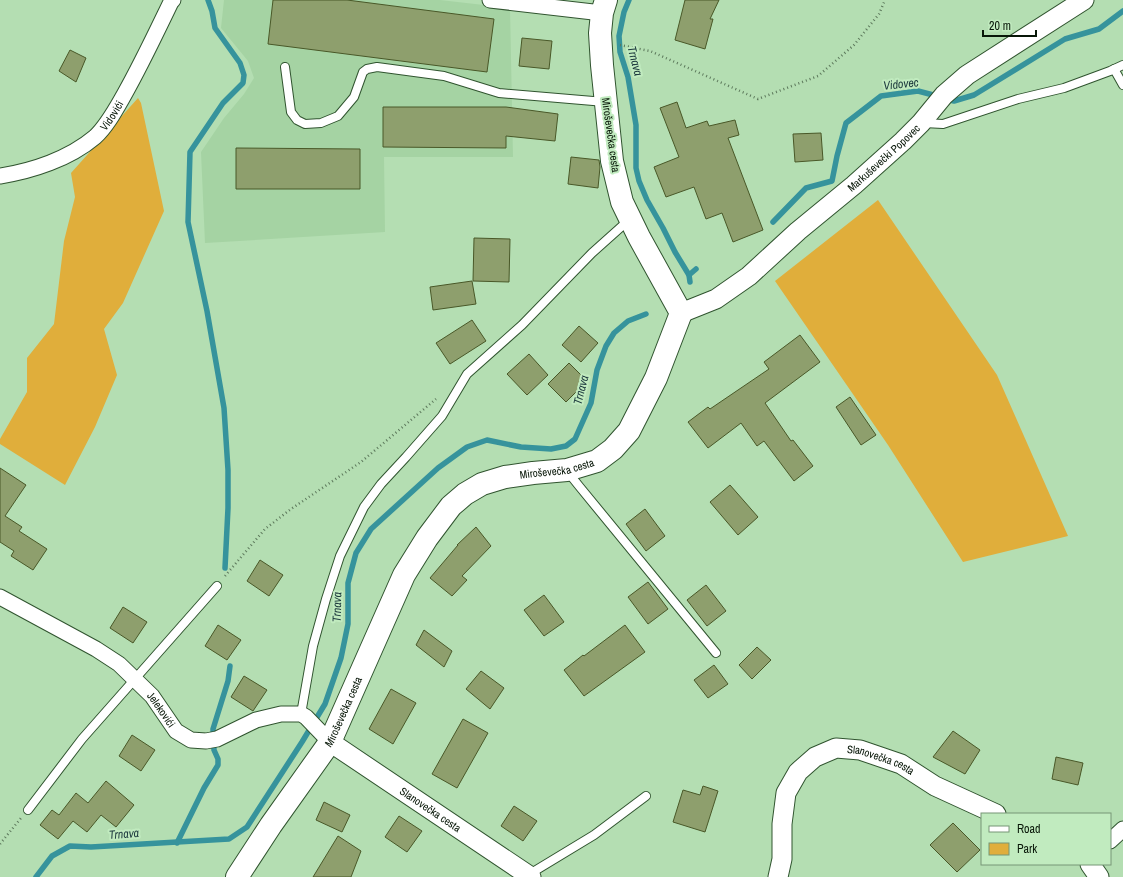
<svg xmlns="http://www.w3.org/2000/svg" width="1123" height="877" viewBox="0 0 1123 877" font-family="'Archivo Narrow',sans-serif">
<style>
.built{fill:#a5d3a3}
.green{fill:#e0ae3b}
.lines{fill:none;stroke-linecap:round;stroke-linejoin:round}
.stream{stroke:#36939c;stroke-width:5.5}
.building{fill:#8e9f6d;stroke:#495828}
.service-casing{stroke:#30542f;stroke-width:10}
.minor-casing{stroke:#30542f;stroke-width:17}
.tertiary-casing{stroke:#30542f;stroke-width:21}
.secondary-casing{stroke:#30542f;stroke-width:24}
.path{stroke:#5c785b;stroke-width:2.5;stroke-dasharray:1 3;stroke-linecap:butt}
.service{stroke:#fff;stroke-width:8}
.minor{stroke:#fff;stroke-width:15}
.tertiary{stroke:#fff;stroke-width:19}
.secondary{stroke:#fff;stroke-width:22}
.labels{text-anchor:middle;stroke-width:4;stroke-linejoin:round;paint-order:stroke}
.street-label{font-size:11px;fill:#081708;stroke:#c1ebbf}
.water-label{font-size:12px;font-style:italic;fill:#203d40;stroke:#c1ebbf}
</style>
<rect width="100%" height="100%" fill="#b4deb2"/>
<!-- built -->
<polygon class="built" points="224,0 440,0 510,8 513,157 384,157 385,232 205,243 201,152 224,118 244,94 254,78 248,61 221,28"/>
<!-- green -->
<g class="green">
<polygon points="138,98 141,103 164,211 123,303 104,329 117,375 95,427 65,485 0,444 0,439 27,392 27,358 54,324 64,241 75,197 71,173"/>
<polygon points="878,200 997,375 1068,536 963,562 888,445 775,281"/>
</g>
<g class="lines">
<!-- stream -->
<g class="stream">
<polyline points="208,0 212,11 215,28 240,63 244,75 243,83 223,103 190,152 188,222 207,311 224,408 228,470 228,508 225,568"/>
<polyline points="629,0 624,12 619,36 620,52 628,77 636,125 636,168 639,181 647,200 663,228 675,252 689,275 690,282"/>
<polyline points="946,99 954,101 974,95 1065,39 1099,29 1123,11"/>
<polyline points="773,222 806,188 832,181 837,156 846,123 881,96 918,91 937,96"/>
<polyline points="689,275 696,269"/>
<polyline points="177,843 204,788 218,765 218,759 214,750 213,729 228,681 230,666"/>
<polyline points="36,877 52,856 70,846 91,847 229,839 247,827 302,742 325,704 341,658 348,624 348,583 356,553 371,529 438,468 467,447 487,440 521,447 551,449 566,446 575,439 591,403 597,370 606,346 614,333 628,321 646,314"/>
</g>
</g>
<!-- building -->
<g class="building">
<polygon points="273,0 347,0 494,19 487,72 268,44"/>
<polygon points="685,0 719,0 710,19 713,19 705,49 675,40"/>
<polygon points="522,38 552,41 549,69 519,66"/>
<polygon points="70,50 86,58 76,82 59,71"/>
<polygon points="677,102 686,128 707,121 709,126 735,120 739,135 728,138 763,230 733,242 722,213 706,219 694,187 666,197 654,167 679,157 660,108"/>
<polygon points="383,107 506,107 558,114 555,141 506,136 506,148 383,147"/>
<polygon points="821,133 823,160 795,162 793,134"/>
<polygon points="236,148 360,149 360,189 236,189"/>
<polygon points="571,157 599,160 600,167 598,188 568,184"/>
<polygon points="474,238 510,239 509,282 473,281"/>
<polygon points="472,281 476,304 433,310 430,287"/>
<polygon points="472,320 486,341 450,364 436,343"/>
<polygon points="579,326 598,343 581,362 562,345"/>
<polygon points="800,335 820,362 765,403 791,441 793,440 813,466 794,481 764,441 757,446 741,423 708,448 688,422 708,407 710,409 769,369 764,362"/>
<polygon points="529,354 548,375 527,395 507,374"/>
<polygon points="569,363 587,381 566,402 548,384"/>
<polygon points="850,397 876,435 861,445 836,407"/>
<polygon points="0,468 26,485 5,516 22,527 19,531 47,549 33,570 11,556 14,551 0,542"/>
<polygon points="730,485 758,517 738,535 710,502"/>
<polygon points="645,509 665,536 646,551 626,524"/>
<polygon points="476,527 491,546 462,576 467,580 452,596 430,578 458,545 457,545"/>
<polygon points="260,560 283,575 269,596 247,581"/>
<polygon points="648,582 668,609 648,624 628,597"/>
<polygon points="706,585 726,611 707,626 687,600"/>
<polygon points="544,595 564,622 544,636 524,610"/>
<polygon points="123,607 147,622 133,643 110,628"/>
<polygon points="218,625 241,640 227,660 205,646"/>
<polygon points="625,625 645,652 584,696 564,670 583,655 584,656"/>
<polygon points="424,630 452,651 444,667 416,645"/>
<polygon points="757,647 771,660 752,679 739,665"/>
<polygon points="714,665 728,684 708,698 694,680"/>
<polygon points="481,671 504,688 490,709 466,689"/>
<polygon points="244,676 267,690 253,711 231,697"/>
<polygon points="391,689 416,703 393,744 369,729"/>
<polygon points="463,719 488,733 457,788 432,774"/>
<polygon points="953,731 980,750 965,774 933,757"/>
<polygon points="132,735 155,750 141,771 119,756"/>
<polygon points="1056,757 1083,763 1078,785 1052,779"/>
<polygon points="106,781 134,805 116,827 101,815 87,832 73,821 58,839 40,825 52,810 59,815 76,793 88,803"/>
<polygon points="703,786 718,791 705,832 673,822 683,790 700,795"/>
<polygon points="324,802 350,815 342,832 316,820"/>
<polygon points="514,806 537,821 523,841 501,826"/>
<polygon points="399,816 422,831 407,852 385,837"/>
<polygon points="953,823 980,850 957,872 930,845"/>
<polygon points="338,836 361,851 351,877 313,877"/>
</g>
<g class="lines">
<defs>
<g id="service">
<polyline points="285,67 291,112 297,120 305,124 321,123 338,116 354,97 363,72 367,69 377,67 444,76 499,93 605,102"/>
<polyline points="1114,69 1123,85"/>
<polyline points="924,123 943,124 1018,99 1064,88 1110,71 1123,65"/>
<polyline points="567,471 579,486 716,653"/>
<polyline points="301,714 313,646 326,599 340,556 364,507 381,484 406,457 442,416 467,374 522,325 592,253 630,219"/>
<polyline points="28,810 82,739 217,586"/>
<polyline points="528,875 594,835 646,796"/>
</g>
<g id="minor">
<polyline points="490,0 602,13"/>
<path id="s1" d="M0,176C32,171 69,159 95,137C107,126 116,109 124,95C141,65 156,33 171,2L173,0"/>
<path id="s2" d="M0,597L96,649L119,664L152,696L176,731L191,740L206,741L217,739L256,720L281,714H301L306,717L330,742"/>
<polyline points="1110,841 1123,829"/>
</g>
<g id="tertiary">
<path id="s3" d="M681,313L716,299L749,276L798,231L854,185L903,141L921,123L944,95L967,75L1084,0"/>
<path id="s4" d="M330,742L531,877"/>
<polyline points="1090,864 1099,877"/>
<path id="s5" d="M778,877L782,859V824L786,793L798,772L815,757L836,748L860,750L901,764L935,786L996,814"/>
</g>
<g id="secondary">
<path id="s6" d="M237,877L271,825L330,742L404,575L427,538L451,506L465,494L482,484L505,477L533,473L567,470L597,461L613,449L629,431L656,378L681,313L639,237L622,202L612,161L602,65L600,33L602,13L606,0"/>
</g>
</defs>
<!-- service casing -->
<use href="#service" class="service-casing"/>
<!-- minor casing -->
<use href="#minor" class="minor-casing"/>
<!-- tertiary casing -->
<use href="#tertiary" class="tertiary-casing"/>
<!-- secondary casing -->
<use href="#secondary" class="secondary-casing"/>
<!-- path -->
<g class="path">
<polyline points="620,45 650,51 758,99 818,76 854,45 879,14 885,0"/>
<polyline points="225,576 265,529 291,509 361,462 436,399"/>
<polyline points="0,844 21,818"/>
</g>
<!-- service -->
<use href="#service" class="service"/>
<!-- minor -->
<use href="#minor" class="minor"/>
<!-- tertiary -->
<use href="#tertiary" class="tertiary"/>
<!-- secondary -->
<use href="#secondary" class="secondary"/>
</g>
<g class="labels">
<!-- street labels -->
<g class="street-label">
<text dy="4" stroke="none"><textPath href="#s1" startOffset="131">Vidovići</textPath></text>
<text transform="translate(611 135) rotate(82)" y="4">Miroševečka cesta</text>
<text dy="4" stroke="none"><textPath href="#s3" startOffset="257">Markuševečki Popovec</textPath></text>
<text dy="4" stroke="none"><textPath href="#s6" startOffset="545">Miroševečka cesta</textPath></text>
<text dy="4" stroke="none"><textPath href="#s2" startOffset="199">Jelekovići</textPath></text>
<text dy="4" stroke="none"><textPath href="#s6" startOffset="197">Miroševečka cesta</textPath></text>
<text dy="4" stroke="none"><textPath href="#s5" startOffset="201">Slanovečka cesta</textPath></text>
<text dy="4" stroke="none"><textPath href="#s4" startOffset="121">Slanovečka cesta</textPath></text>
</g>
<!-- water labels -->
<g class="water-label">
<text transform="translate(635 61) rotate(76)" y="4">Trnava</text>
<text transform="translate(901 84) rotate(-6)" y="4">Vidovec</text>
<text transform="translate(581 390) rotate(-76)" y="4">Trnava</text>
<text transform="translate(337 607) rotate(-89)" y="4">Trnava</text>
<text transform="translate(124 834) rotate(-4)" y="4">Trnava</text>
</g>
</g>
<!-- legend -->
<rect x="981" y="813" width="130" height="52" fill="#c1ebbf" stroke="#779676"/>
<rect x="989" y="826" width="20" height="6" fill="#ffffff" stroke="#779676"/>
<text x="1017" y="833" font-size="12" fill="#081708">Road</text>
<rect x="989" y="843" width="20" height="12" fill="#e0ae3b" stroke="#779676"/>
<text x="1017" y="853" font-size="12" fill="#081708">Park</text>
<!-- scale -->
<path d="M983 30v6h53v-6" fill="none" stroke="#081708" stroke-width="2"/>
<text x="989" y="30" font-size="12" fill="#081708" stroke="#c1ebbf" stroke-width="3" paint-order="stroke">20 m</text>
</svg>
